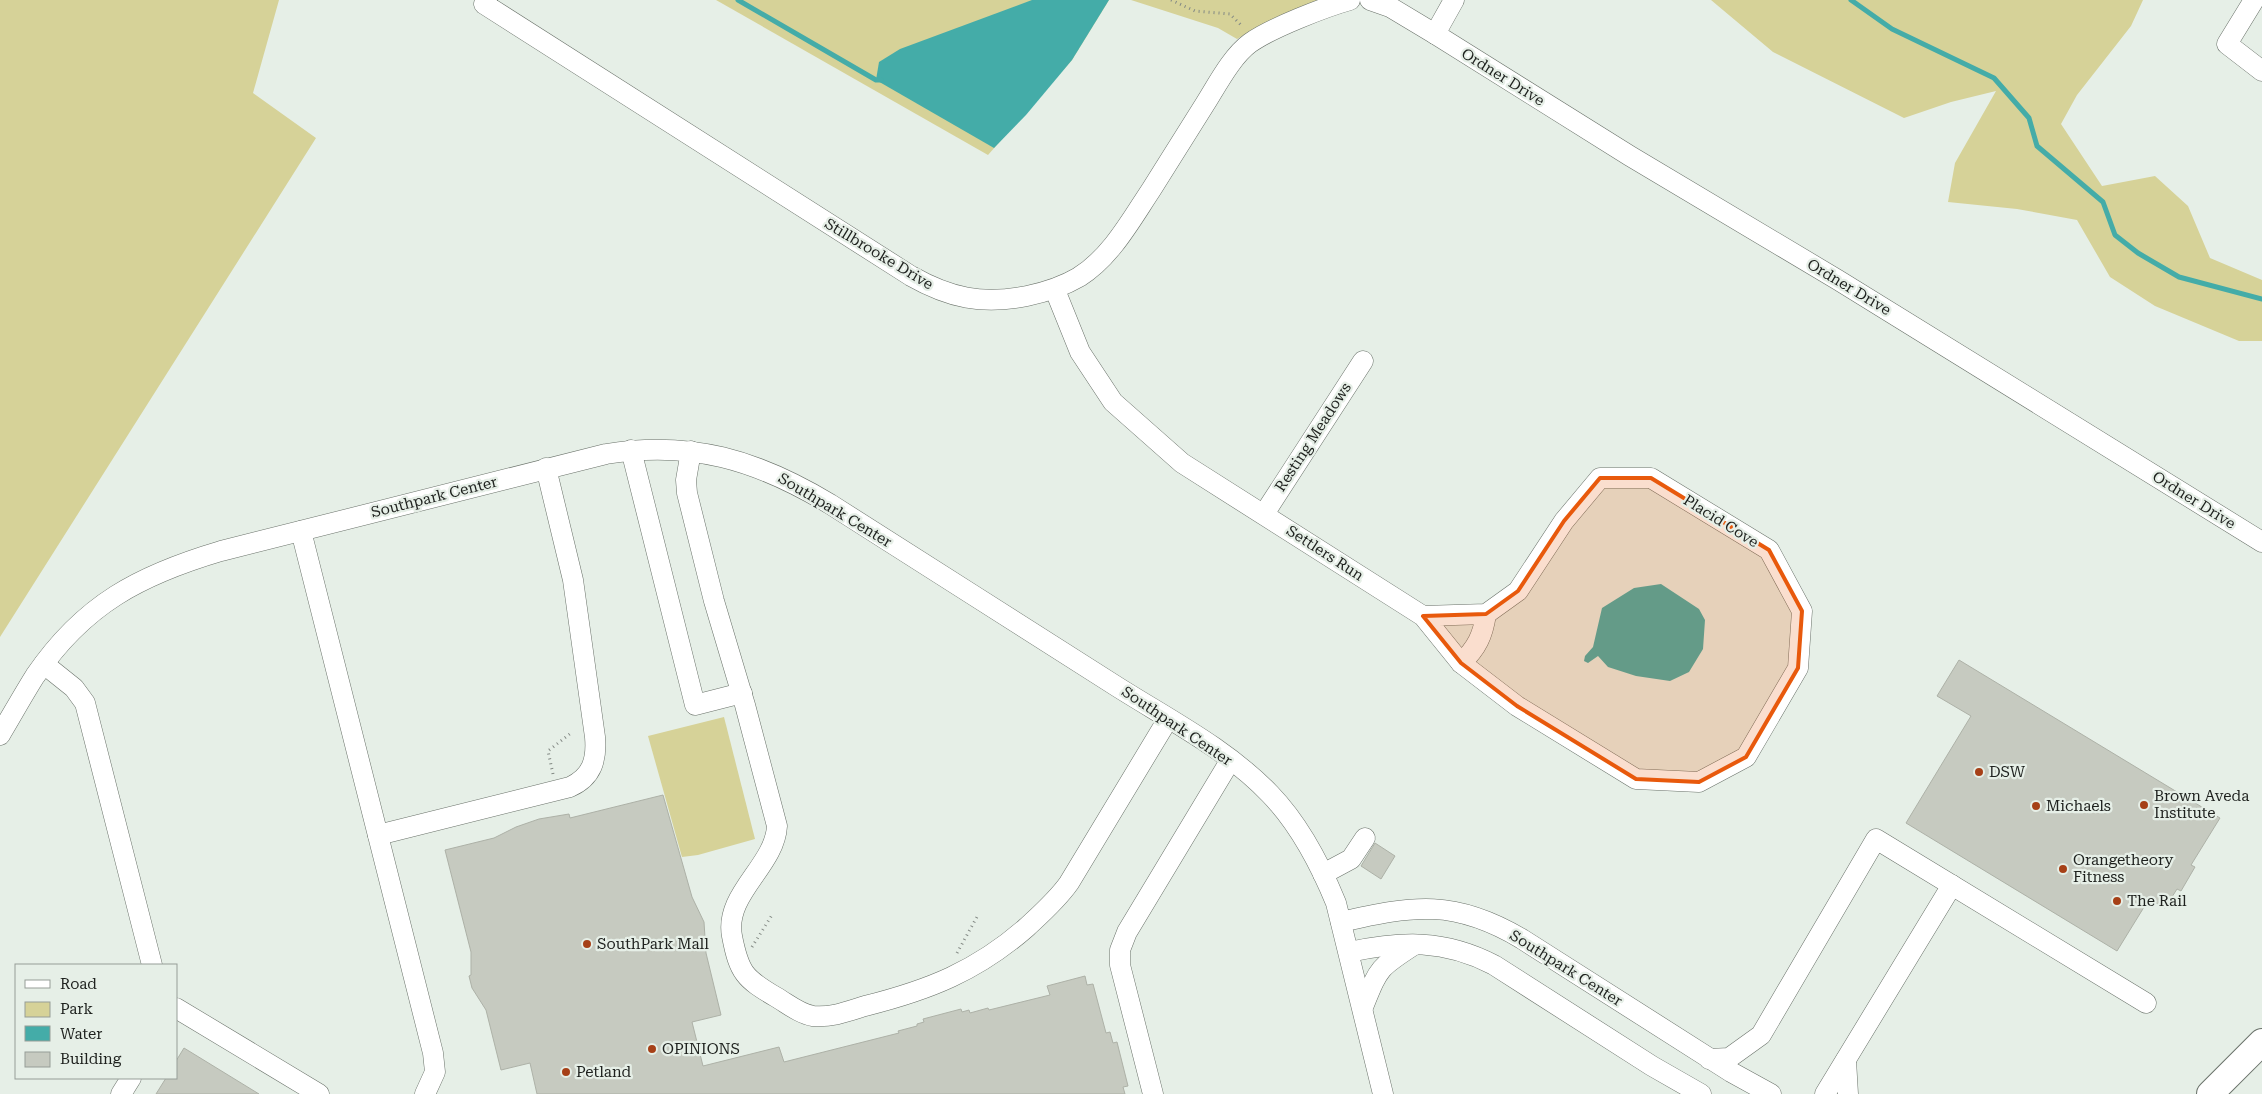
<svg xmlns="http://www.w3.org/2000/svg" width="2262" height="1094" viewBox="0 0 2262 1094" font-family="'Roboto Serif',serif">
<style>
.green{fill:#d6d298}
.water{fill:#44aca8}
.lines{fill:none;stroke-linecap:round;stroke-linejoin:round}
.stream{stroke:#44aca8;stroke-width:5}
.building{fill:#c6cac0;stroke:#adb1a7}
.minor-casing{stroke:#697169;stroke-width:21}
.major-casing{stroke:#697169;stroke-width:28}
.path{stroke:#838984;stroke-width:3;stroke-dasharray:1 4;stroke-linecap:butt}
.minor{stroke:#fff;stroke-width:20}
.major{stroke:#fff;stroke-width:26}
.marked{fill:#e8590c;fill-opacity:0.2;stroke:#e8590c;stroke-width:4;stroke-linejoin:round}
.poi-dot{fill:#a64017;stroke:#e6efe7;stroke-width:2}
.labels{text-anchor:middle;stroke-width:4.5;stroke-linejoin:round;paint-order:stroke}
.street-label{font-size:15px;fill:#1e211e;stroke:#e6efe7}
.poi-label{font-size:15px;fill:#1e211e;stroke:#e6efe7;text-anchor:start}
</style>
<rect width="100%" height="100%" fill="#e6efe7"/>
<!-- green -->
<g class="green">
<polygon points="0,0 279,0 253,93 316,138 0,637"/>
<polygon points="716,0 1109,0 1072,60 988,155"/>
<polygon points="1131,0 1318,0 1269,21 1237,39 1218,28"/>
<polygon points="1711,0 2143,0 2131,26 2077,95 2061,124 2102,186 2155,176 2188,206 2210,258 2262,280 2262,341 2239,341 2155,306 2110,277 2077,220 2017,209 1948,202 1955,163 1996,91 1951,102 1904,118 1773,52"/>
<polygon points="724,717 755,839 698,855 682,857 648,736"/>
</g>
<!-- water -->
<g class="water">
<polygon points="1032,0 1109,0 1072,60 1026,115 994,148 876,80 879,62 900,49"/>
<polygon points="1661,584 1699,609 1705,620 1703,649 1689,672 1670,681 1636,676 1608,667 1598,656 1588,663 1584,661 1585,656 1593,647 1602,608 1634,588"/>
</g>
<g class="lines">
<!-- stream -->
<g class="stream">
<polyline points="738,0 876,80 881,80"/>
<polyline points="1851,0 1892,29 1994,78 2029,118 2037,146 2103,202 2115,235 2138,253 2179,277 2262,299"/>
</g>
</g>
<!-- building -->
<g class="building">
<polygon points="1959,660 2220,818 2191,865 2195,867 2181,891 2177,889 2165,908 2149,899 2117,951 1906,823 1971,716 1937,696"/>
<polygon points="663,795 692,897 704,922 706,953 721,1015 692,1022 703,1066 779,1047 784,1062 899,1033 898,1031 917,1026 917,1024 924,1022 923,1019 961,1009 962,1012 969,1010 970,1013 988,1008 989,1010 1050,995 1047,986 1085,976 1087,985 1093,984 1106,1033 1110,1032 1113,1043 1117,1042 1128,1086 1123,1087 1125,1094 537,1094 530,1063 501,1070 486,1010 472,988 469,976 471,975 471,952 445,850 494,838 516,827 539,819 569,814 570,818"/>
<polygon points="1375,843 1395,856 1381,879 1361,866"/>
<polygon points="184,1048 259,1094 156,1094 166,1078 176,1078 176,1061"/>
</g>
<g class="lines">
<defs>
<g id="minor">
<path d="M487,0L484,4L911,276C950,298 982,305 1027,296C1046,292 1062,287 1079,277C1111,257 1131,220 1151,190C1169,161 1187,133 1205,104C1217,85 1232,56 1250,43C1271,28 1325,7 1350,0"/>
<polyline points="1370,0 1390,7 1435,34 1630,156 1838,280 2262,542"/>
<polyline points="2254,0 2227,44 2262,71"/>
<polyline points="1435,34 1454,0"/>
<polyline points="1055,290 1080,352 1113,402 1182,463 1423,616 1461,663 1517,706 1636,779 1699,782 1746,757 1798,668 1802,611 1769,550 1651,478 1600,478 1564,521 1518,591 1486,614 1423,616"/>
<polyline points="631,450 695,705 742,693"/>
<path d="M691,451L686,480L687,493L714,601L745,705L777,826C775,866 724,894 732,936C739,973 745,979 776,997C788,1004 800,1014 813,1016C831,1018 849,1011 865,1006C929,990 977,971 1027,927C1042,913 1057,900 1069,883L1168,719"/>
<polyline points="1264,514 1363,361"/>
<polyline points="301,531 433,1053 435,1072 425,1094"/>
<path d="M1461,663C1477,648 1483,635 1486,614"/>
<polyline points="44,664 74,688 85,703 152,965"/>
<path d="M0,735C12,715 23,695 35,676C84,604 140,575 221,551L606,454C691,440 757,460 830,504C925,565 1021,625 1116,686C1168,719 1227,749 1270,794C1300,825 1320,864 1336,903L1383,1094"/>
<path d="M378,835L570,787C592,777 597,760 595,737L573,580L546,468"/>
<polyline points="1323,874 1351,859 1365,838"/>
<path d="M1341,922C1414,905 1455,899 1522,939L1731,1072L1771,1094"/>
<path d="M1349,952C1402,941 1444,939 1494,965L1652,1066L1701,1094"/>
<path d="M1363,1007C1379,968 1378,968 1414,945"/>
<polyline points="176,1008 319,1094"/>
<polyline points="1709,1059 1729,1058 1761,1035 1876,839 2146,1003"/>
<polyline points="1846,1060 1848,1094"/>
<polyline points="121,1094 131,1078"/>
<polyline points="1153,1094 1120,965 1120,950 1127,932 1230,761"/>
<polyline points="1825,1094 1952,885"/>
</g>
<polyline id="major" points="2210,1094 2262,1042"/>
</defs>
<!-- minor casing -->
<use href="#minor" class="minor-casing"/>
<!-- major casing -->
<use href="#major" class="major-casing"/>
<!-- path -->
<g class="path">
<polyline points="1171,0 1195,11 1230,14 1241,25"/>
<polyline points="553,774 548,751 571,733"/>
<polyline points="752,947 772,915"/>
<polyline points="957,953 978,915"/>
</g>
<!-- minor -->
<use href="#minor" class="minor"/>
<!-- major -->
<use href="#major" class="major"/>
</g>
<!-- marked area -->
<path class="marked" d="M1600,478H1651L1769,550L1802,611L1798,668L1746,757L1699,782L1636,779L1517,706L1461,663L1423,616L1486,614L1518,591L1564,521Z"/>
<!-- markers -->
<g class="poi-dot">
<circle cx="1979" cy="772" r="5"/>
<circle cx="2144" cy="805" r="5"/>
<circle cx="2036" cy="806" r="5"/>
<circle cx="2063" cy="869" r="5"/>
<circle cx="2117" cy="901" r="5"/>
<circle cx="587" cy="944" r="5"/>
<circle cx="652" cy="1049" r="5"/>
<circle cx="566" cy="1072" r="5"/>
</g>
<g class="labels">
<!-- street labels -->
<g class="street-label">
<text transform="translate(1503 77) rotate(32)" y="5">Ordner Drive</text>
<text transform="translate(879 254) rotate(31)" y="5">Stillbrooke Drive</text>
<text transform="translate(1849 287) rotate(31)" y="5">Ordner Drive</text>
<text transform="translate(1313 437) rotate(-57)" y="5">Resting Meadows</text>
<text transform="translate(434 497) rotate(-14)" y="5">Southpark Center</text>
<text transform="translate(2194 500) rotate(32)" y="5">Ordner Drive</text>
<text transform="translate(835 510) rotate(31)" y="5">Southpark Center</text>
<text transform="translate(1721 521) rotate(32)" y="5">Placid Cove</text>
<text transform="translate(1325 553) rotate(33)" y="5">Settlers Run</text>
<text transform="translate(1177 726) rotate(34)" y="5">Southpark Center</text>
<text transform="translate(1566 968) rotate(32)" y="5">Southpark Center</text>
</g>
<!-- poi labels -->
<g class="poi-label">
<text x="1989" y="777">DSW</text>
<text x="2154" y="801">Brown Aveda<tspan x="2154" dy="17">Institute</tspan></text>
<text x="2046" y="811">Michaels</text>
<text x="2073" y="865">Orangetheory<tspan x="2073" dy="17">Fitness</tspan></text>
<text x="2127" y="906">The Rail</text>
<text x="597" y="949">SouthPark Mall</text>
<text x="662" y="1054">OPINIONS</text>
<text x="576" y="1077">Petland</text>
</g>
</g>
<!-- legend -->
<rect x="15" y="964" width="162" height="115" fill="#e6efe7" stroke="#969d97"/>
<rect x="25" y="980" width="25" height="8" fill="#ffffff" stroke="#969d97"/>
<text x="60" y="989" font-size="15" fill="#1e211e">Road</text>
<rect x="25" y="1002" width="25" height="15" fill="#d6d298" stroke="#969d97"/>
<text x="60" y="1014" font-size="15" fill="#1e211e">Park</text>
<rect x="25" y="1026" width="25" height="15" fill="#44aca8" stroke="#969d97"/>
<text x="60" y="1039" font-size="15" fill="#1e211e">Water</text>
<rect x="25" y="1052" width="25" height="15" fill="#c6cac0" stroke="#969d97"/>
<text x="60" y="1064" font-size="15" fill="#1e211e">Building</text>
</svg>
